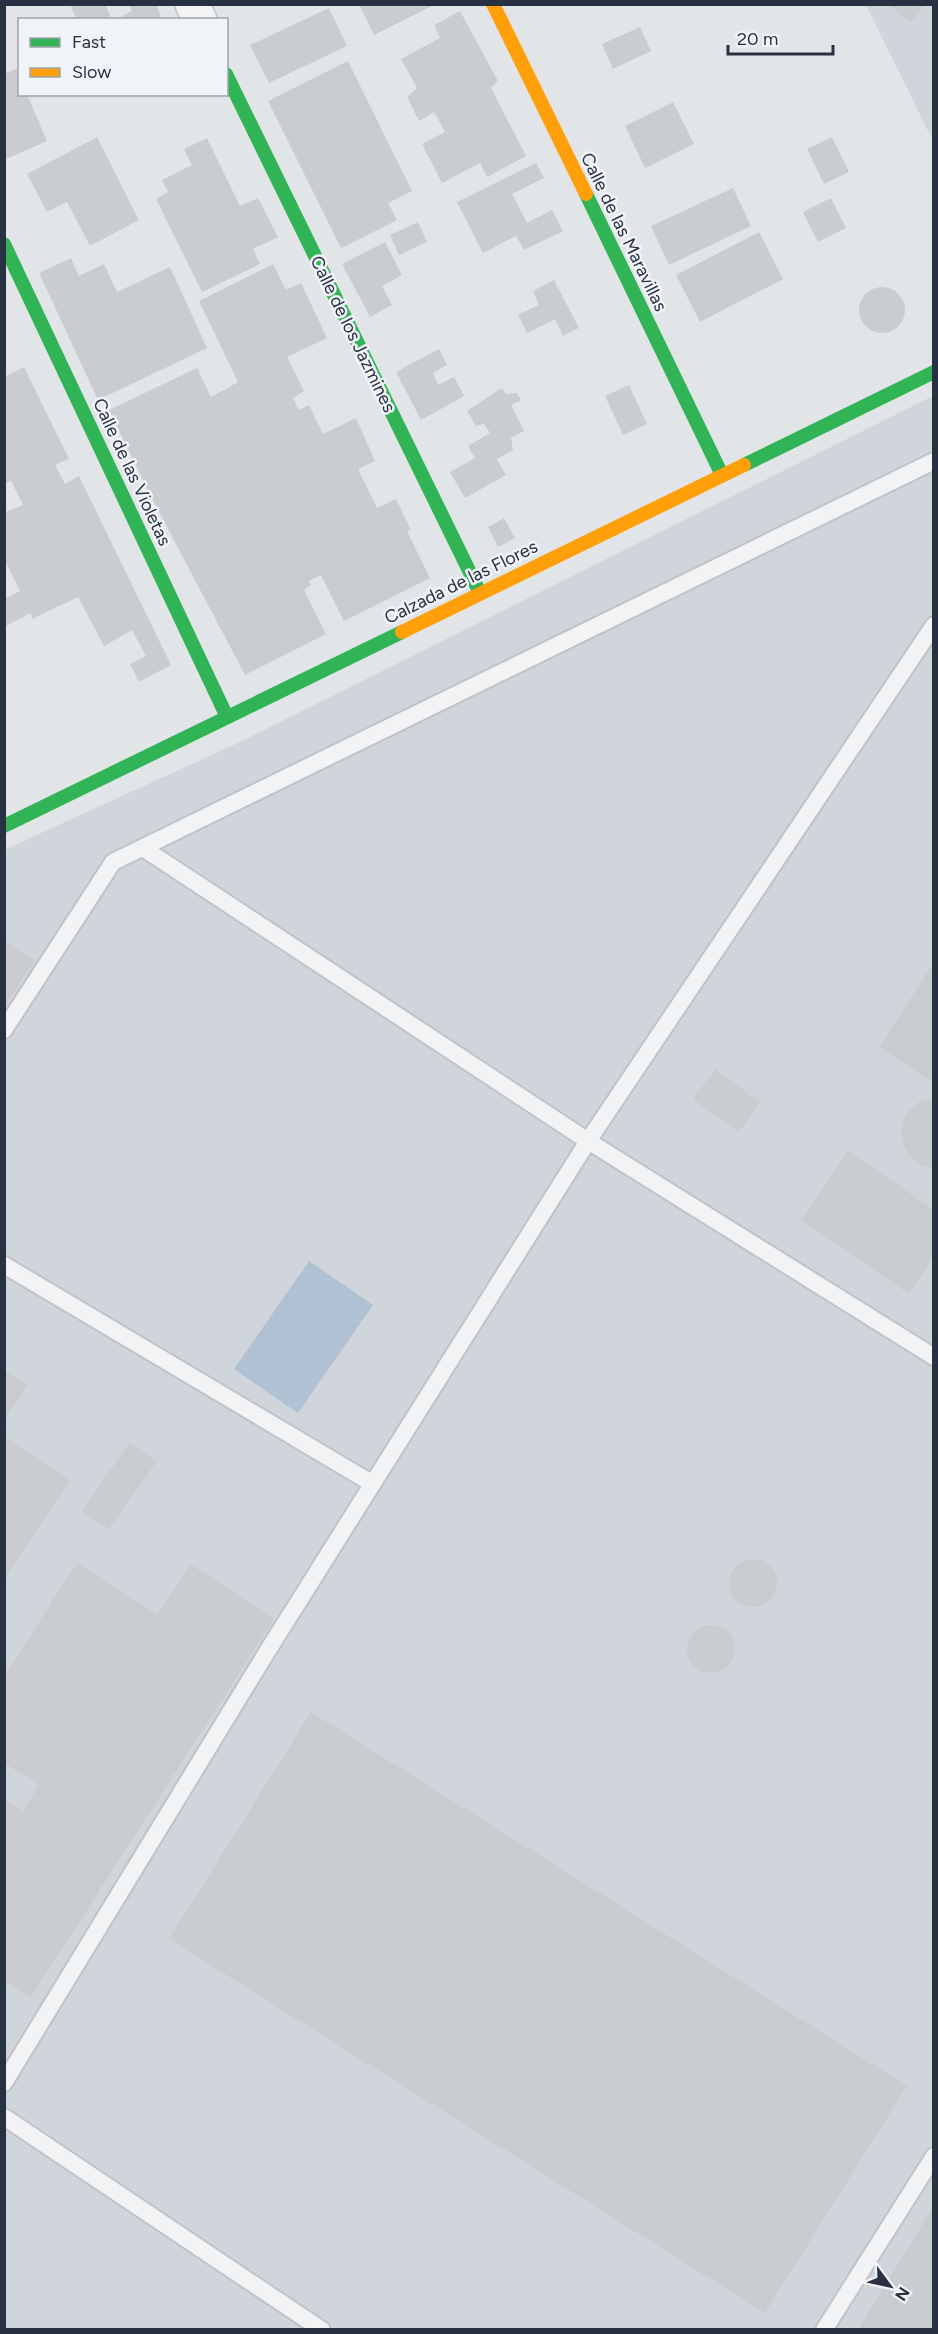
<svg xmlns="http://www.w3.org/2000/svg" width="938" height="2334" font-family="Figtree,sans-serif">
<rect width="100%" height="100%" fill="#e2e5e8"/>
<path fill="#d0d4db" d="M866 5H933V141Z
M933 396V2329H5L4 850 242 741Z"/>
<path fill="#b0c1d4" d="M309 1261 373 1305 298 1413 234 1369Z"/>
<path fill="#cacdd0" d="M70 4H105L112 20H77Z
M129 4H156L161 16 154 20H115L132 11Z
M359 4H436L374 35Z
M888 4H925L911 22Z
M329 8 347 46 269 83 250 45Z
M460 11 498 81 491 88 526 156 487 177 480 163 442 183 422 144 445 132 434 112 419 121 407 97 417 88 401 59 440 38 434 25Z
M640 27 651 51 613 69 602 44Z
M348 61 412 191 388 203 397 220 341 248 268 101Z
M20 67V94H27L47 141 4 160V74Z
M673 102 694 144 645 168 625 126Z
M97 137 139 220 90 246 67 202 47 212 27 174Z
M832 137 849 172 824 184 807 149Z
M207 138 240 206 258 198 278 237 253 249 260 264 202 292 156 199 168 192 162 180 192 165 184 149Z
M536 163 544 178 512 194 527 223 552 210 563 231 524 250 516 236 483 253 457 202Z
M733 188 751 226 669 265 651 226Z
M831 198 846 228 818 242 803 212Z
M418 222 427 242 399 255 390 235Z
M759 232 783 279 700 322 676 275Z
M385 242 402 275 382 286 392 305 370 317 342 264Z
M71 258 79 276 104 264 117 292 170 267 207 348 98 400 39 273Z
M273 264 286 290 301 283 327 338 287 357 304 391 293 398 299 410 309 405 323 434 356 418 375 461 358 469 377 508 396 499 411 530 407 531 430 578 344 621 321 575 309 581 311 585 304 590 326 634 245 675 147 489 109 410 197 368 211 397 238 382 199 301Z
M554 280 579 328 563 336 555 319 527 333 518 315 539 305 533 291Z
M859 310a23 23 0 1 1 46 0a23 23 0 1 1-46 0Z
M439 349 447 365 433 373 438 385 454 377 464 396 421 420 396 372Z
M24 367 69 459 55 465 65 484 79 476 171 665 139 682 130 664 146 656 132 630 104 646 78 597 32 619 31 613 4 627V593L7 598 20 591 4 559V513L23 505 11 481 4 484V377Z
M629 385 647 424 623 435 605 396Z
M502 388 506 394 517 393 521 400 511 405 524 431 511 438 513 450 497 459 506 475 465 498 450 472 475 458 468 446 490 433 484 424 476 426 467 411Z
M504 518 515 538 498 547 488 527Z
M6 943 35 960 4 1007V946Z
M931 967 933 969 932 1082 879 1047Z
M715 1069 760 1102 739 1132 693 1099Z
M933 1098V1168L920 1165 910 1157 904 1147 901 1135 903 1123 908 1112 917 1103Z
M848 1151 933 1209V1257L909 1294 801 1220Z
M4 1370 28 1385 4 1421Z
M4 1437 70 1479 4 1581Z
M130 1442 157 1461 109 1529 82 1511Z
M729 1583a24 24 0 1 1 48 0a24 24 0 1 1-48 0Z
M77 1563 157 1614 190 1564 274 1619 31 1997 4 1980V1799L23 1811 39 1785 4 1763V1676Z
M687 1649a24 24 0 1 1 48 0a24 24 0 1 1-48 0Z
M311 1712 907 2086 765 2313 169 1939Z
M933 2207V2330H858Z"/>
<g fill="none" stroke-linecap="round" stroke-linejoin="round">
<defs>
<path id="lane" d="M143 848 588 1141 934 1357
M4 1030 113 862 934 461
M4 1265 373 1484
M4 2083 265 1655 588 1141 934 625
M4 2117 322 2330
M824 2330 934 2156"/>
<path id="street" d="M192 4 200 20"/>
</defs>
<use href="#lane" stroke="#c0c3c6" stroke-width="20"/>
<use href="#street" stroke="#c0c3c6" stroke-width="36"/>
<use href="#lane" stroke="#f2f3f4" stroke-width="16"/>
<use href="#street" stroke="#f2f3f4" stroke-width="33"/>
<path stroke="#30b455" stroke-width="14" d="M226 74 480 593
M586 194 722 475
M4 244 227 717
M744 465 934 372
M4 826 402 632"/>
<path stroke="#ff9f0a" stroke-width="14" d="M493 4 586 194
M402 632 744 465"/>
</g>
<g text-anchor="middle" stroke-width="5" stroke-linejoin="round" paint-order="stroke">
<g font-size="18" fill="#283142" stroke="#f0f3f7">
<text transform="translate(624 232) rotate(64)" y="6">Calle de las Maravillas</text>
<text transform="translate(353 334) rotate(64)" y="6">Calle de los Jazmines</text>
<text transform="translate(132 472) rotate(65)" y="6">Calle de las Violetas</text>
<text transform="translate(461 582) rotate(-26)" y="6">Calzada de las Flores</text>
</g>
</g>
<rect width="938" height="2334" fill="none" stroke="#283142" stroke-width="12"/>
<rect x="18" y="18" width="210" height="78" fill="#f0f3f7" stroke="#a0a5af" stroke-width="1.5"/>
<rect x="30" y="38" width="30" height="9" fill="#30b455" stroke="#a0a5af" stroke-width="1.5"/>
<text x="72" y="48" font-size="18" fill="#283142">Fast</text>
<rect x="30" y="68" width="30" height="9" fill="#ff9f0a" stroke="#a0a5af" stroke-width="1.5"/>
<text x="72" y="78" font-size="18" fill="#283142">Slow</text>
<g transform="translate(890 2286) rotate(123)" stroke="#f0f3f7" stroke-width="4.5" paint-order="stroke">
<path d="M0-4.5L10 22L0 15L-10 22Z" fill="#283142"/>
<text y="-9" font-size="16" font-weight="bold" text-anchor="middle" fill="#283142">N</text>
</g>
<path d="M728 45v9h105v-9" fill="none" stroke="#283142" stroke-width="3"/>
<text x="737" y="45" font-size="18" fill="#283142" stroke="#f0f3f7" stroke-width="4.5" paint-order="stroke">20 m</text>
</svg>
